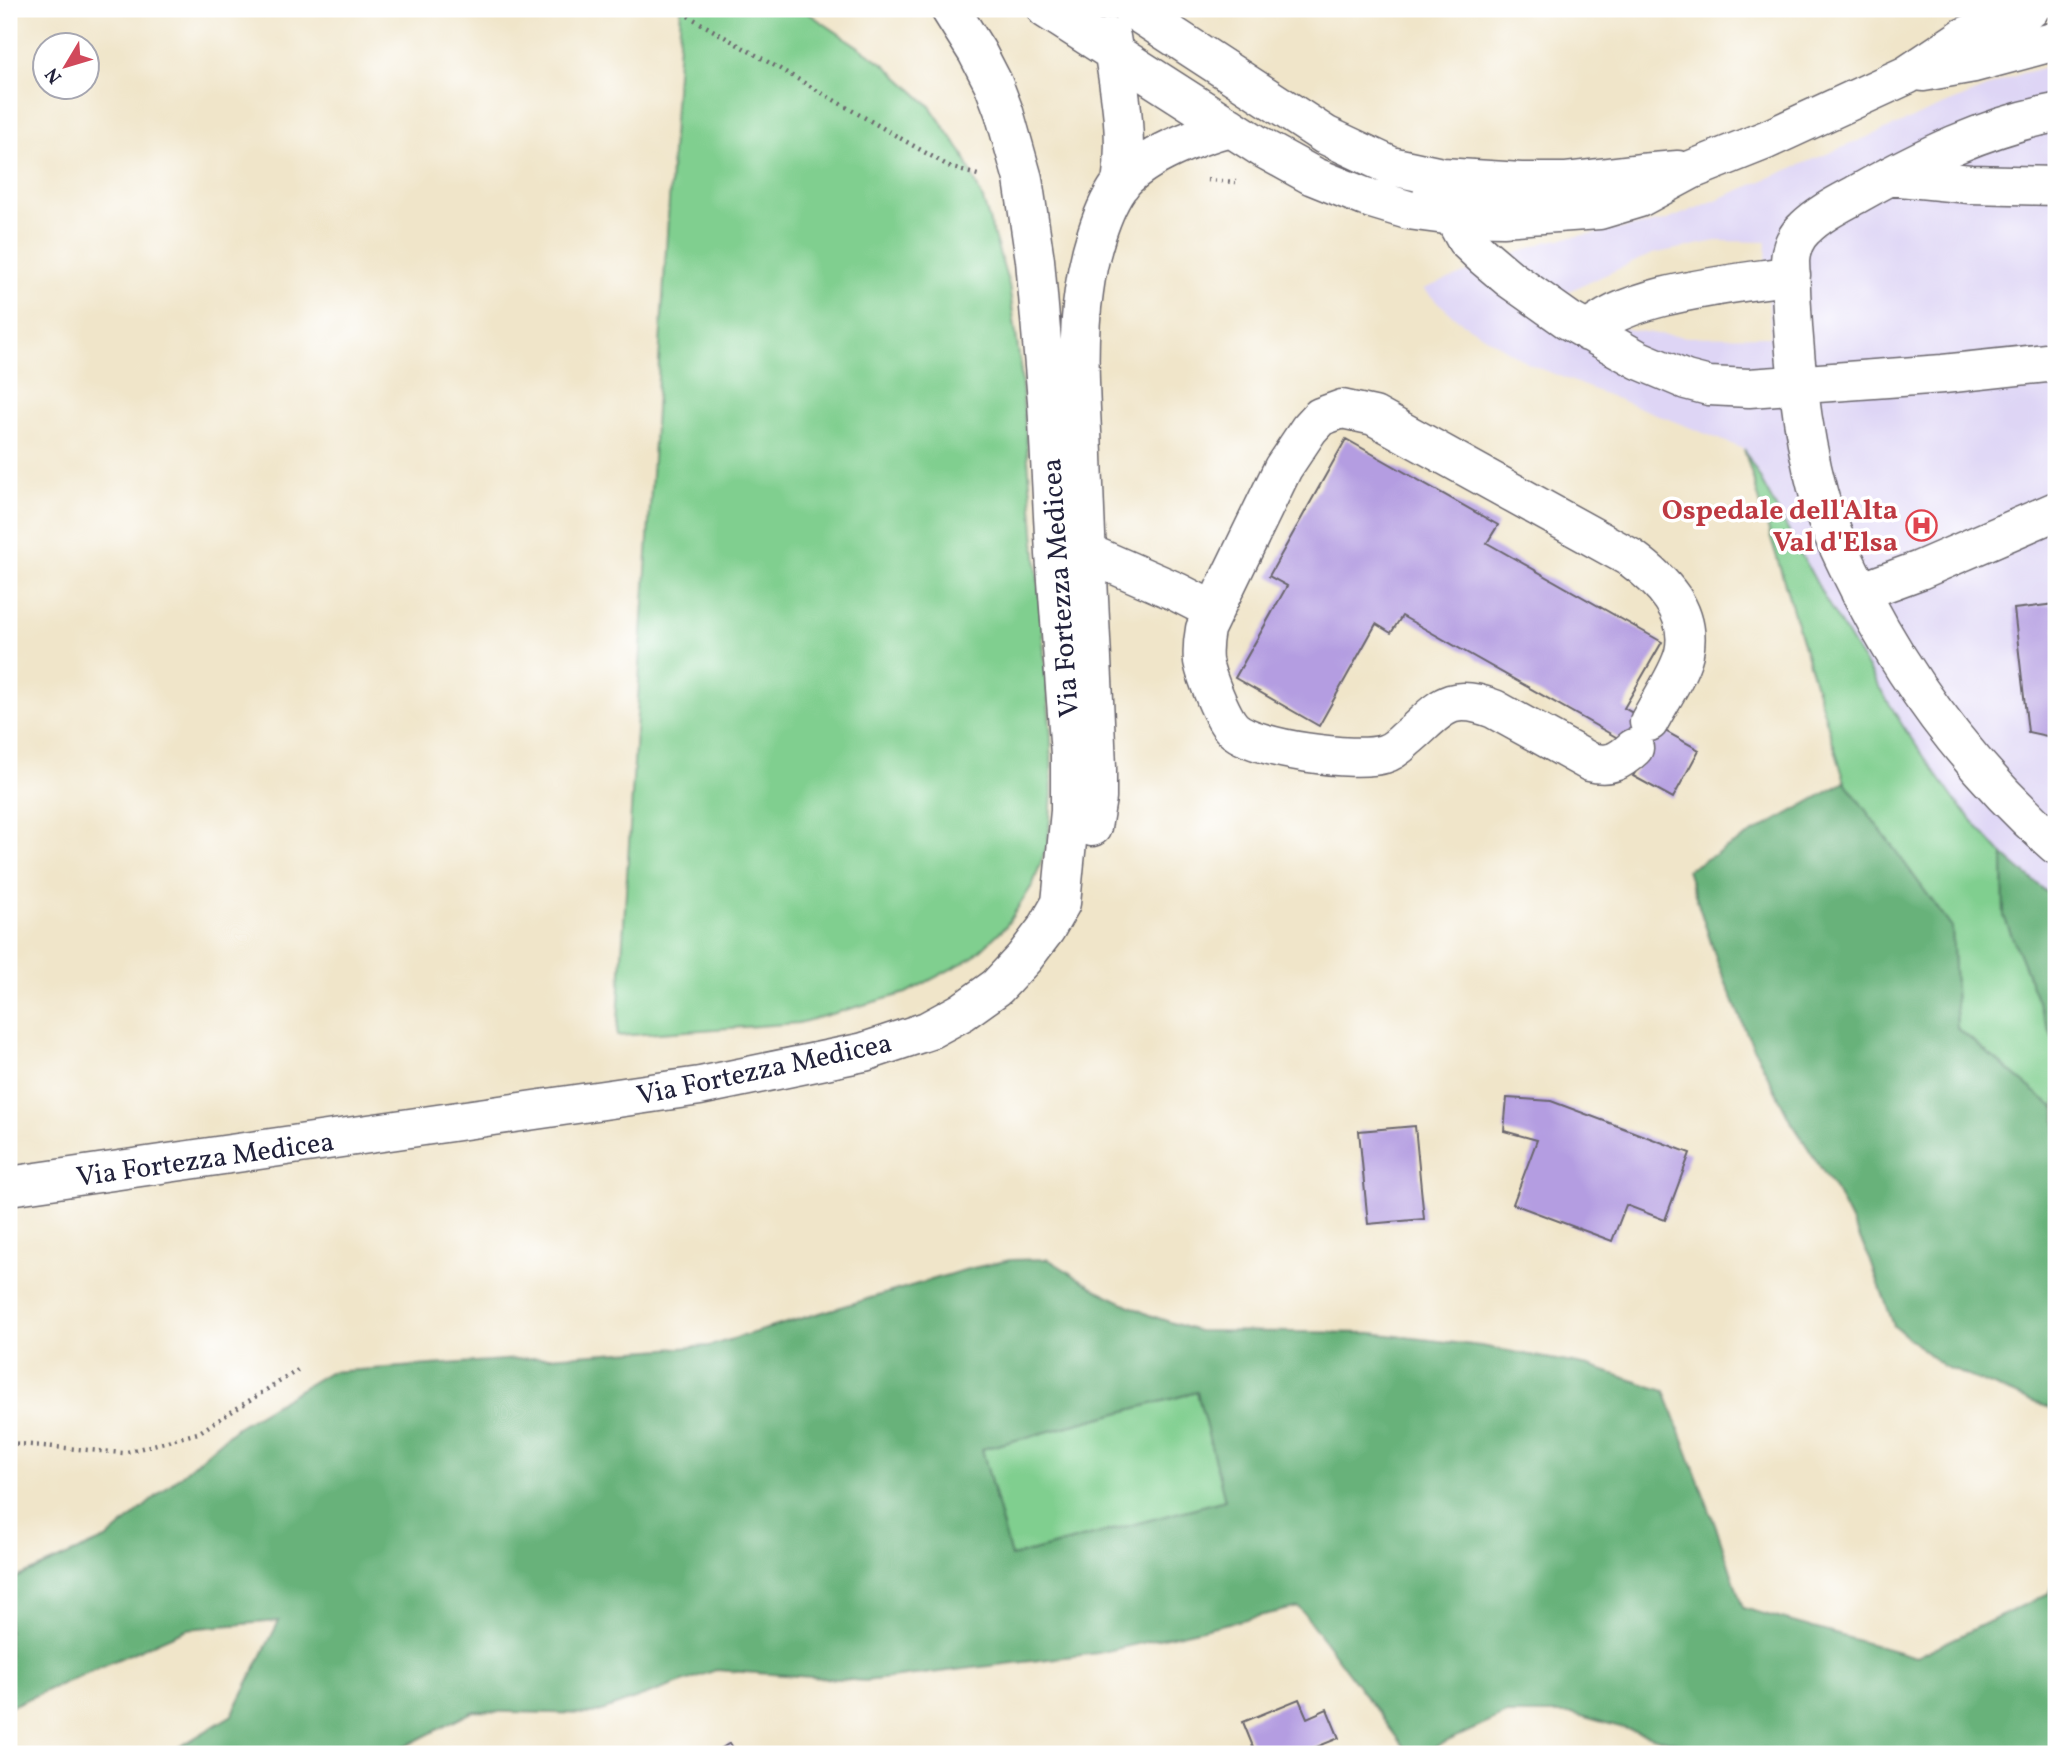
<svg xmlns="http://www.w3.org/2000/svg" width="2065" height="1763" font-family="Vollkorn,serif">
<rect width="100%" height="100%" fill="#fff"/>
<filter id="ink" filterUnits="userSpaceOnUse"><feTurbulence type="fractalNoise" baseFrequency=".0143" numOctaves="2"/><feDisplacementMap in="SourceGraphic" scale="14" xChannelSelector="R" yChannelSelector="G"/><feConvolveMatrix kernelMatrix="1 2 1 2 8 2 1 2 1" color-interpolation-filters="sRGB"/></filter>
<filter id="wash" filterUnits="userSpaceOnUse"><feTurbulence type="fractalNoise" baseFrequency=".00686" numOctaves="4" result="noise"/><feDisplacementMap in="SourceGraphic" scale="28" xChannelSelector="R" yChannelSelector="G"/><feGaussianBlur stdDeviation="1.57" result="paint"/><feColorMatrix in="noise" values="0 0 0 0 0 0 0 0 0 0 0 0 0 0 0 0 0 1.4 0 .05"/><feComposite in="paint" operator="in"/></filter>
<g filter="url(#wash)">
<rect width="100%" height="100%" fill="#f0e5c9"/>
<path fill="#ded5f5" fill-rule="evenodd" d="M2056 65V900L2003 855 1956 802 1906 731 1827 602 1744 449 1529 364 1458 320 1423 289 1548 241 1665 221 2022 73ZM1716 241 1767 242 1766 263 1771 336 1689 337 1657 334 1622 328 1549 300 1652 254Z"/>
<path fill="#80cf8f" stroke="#517865" stroke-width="2" d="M681 9H802L884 64 929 105 963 154 983 200 1009 285 1020 363 1051 736 1052 794 1048 843 1033 884 1006 926 972 958 906 993 799 1023 617 1036Z
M1744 449 1827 602 1906 731 1956 802 2003 855 2004 916 2056 1046V1109L1957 1028 1952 928 1845 782Z
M1197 1392 1226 1500 1011 1557 982 1449Z"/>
<path fill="#68b27a" stroke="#456a5a" stroke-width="2" fill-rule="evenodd" d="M1845 782 1952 928 1957 1028 2056 1109V1416L2051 1409 1943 1366 1894 1326 1870 1259 1838 1195 1789 1118 1747 1034 1718 964 1687 870Z
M2003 855 2056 900V1046L2004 916Z
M1048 1259 1099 1291 1149 1315 1197 1331 1372 1333 1481 1346 1589 1366 1665 1391 1720 1538 1743 1608 1916 1657 2049 1593 2056 1575V1754H1716L1574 1714H1507L1419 1754H1409L1299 1607 1098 1653 865 1681 716 1670 593 1714 474 1711 390 1754H168L232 1715 279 1621 187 1629 9 1707V1581L108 1538 237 1427 329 1372 709 1346 968 1269 1010 1260ZM1197 1392 1225 1500 1011 1557 982 1449Z"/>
<g id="blocks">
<path fill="#b49de1" d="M1346 439 1498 525 1487 543 1662 642 1624 708 1699 750 1673 798 1633 776 1646 754 1402 616 1391 633 1376 624 1319 726 1235 678 1287 586 1269 576Z
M2056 604V738L2028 732 2014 609Z
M1507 1098 1551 1101 1690 1153 1665 1220 1626 1205 1612 1241 1513 1204 1537 1140 1504 1131Z
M1415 1126 1424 1219 1368 1224 1359 1131Z
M1299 1699 1307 1718 1327 1709 1339 1738 1299 1754H1256L1243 1722Z
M730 1743 737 1754H712Z"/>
</g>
</g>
<g filter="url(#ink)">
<use href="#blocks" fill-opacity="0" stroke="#6a666d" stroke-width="2"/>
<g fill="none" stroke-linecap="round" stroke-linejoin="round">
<defs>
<path id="minor" d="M2056 113C1986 126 1921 158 1859 193 1841 203 1820 213 1805 228 1795 237 1791 248 1790 261 1792 337 1798 418 1818 492 1825 519 1838 546 1850 571 1900 675 1970 769 2056 845
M1890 176 1970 184 2056 186
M1432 196 1453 216 1466 240 1484 257 1510 279 1568 320 1639 360 1686 380 1709 386 1749 388 1943 374 2056 362
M1588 332C1625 293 1737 284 1791 275
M1057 554 1086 555 1099 558 1177 592 1212 610
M1860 592 1920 570 2056 511
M1634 748C1620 761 1610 767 1590 762L1494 709C1446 690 1439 712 1406 739 1400 745 1392 752 1384 754 1356 763 1254 749 1233 729 1222 718 1206 677 1203 661 1202 650 1203 640 1205 629L1283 468 1309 429 1320 417 1342 409 1374 416 1631 558C1661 580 1693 611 1684 653 1679 674 1659 702 1649 722"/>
<path id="major" d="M1046 9 1264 149 1313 176 1365 197 1408 210 1453 216 1503 217 1599 210 1639 198 1691 170 1766 140 1907 75 1964 37 2030 9
M1132 9 1325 135 1391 166 1442 177 1521 182H1565L1640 173 1678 170
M1111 37C1119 86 1129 133 1121 184
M1923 72 1974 63 2056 41
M1092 827 1097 798V768C1093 664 1086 560 1083 455 1081 401 1076 345 1084 291 1088 259 1101 208 1122 182 1145 156 1197 136 1230 127
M9 1186 700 1086 864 1052 927 1031 962 1012 997 987 1024 958 1046 929 1061 903 1070 811V754L1055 554 1047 401 1035 260 1023 179 1004 112 993 83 977 52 950 9"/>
</defs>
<use href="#minor" stroke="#6a666d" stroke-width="41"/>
<use href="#major" stroke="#6a666d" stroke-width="41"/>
<path stroke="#6a666d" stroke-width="4.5" stroke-dasharray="2 5" stroke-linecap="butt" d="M676 9 952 168 978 175
M1207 180 1236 182
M9 1443 123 1453 198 1433 301 1368"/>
<use href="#minor" stroke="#fff" stroke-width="38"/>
<use href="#major" stroke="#fff" stroke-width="38"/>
</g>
</g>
<defs>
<symbol id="hospital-ring" viewBox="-11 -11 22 22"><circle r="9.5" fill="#fff" stroke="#e0444e" stroke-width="1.5"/><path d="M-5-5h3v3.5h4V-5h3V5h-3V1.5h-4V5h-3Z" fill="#e0444e"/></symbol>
</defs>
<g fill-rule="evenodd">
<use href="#hospital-ring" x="1904" y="508" width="35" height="35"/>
</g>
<g text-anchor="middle" stroke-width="7" stroke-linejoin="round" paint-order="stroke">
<g font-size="28" font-weight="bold" fill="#be3a42" stroke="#fff" text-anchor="end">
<text x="1898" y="519">Ospedale dell'Alta<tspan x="1898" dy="32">Val d'Elsa</tspan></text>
</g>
<g font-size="28" fill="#22223b" stroke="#fff">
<text transform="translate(1059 588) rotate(-94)" y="10">Via Fortezza Medicea</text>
<text transform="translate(764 1068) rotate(-12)" y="10">Via Fortezza Medicea</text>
<text transform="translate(205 1158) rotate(-8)" y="10">Via Fortezza Medicea</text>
</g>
</g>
<rect width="2065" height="1763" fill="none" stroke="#fff" stroke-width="35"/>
<g transform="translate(66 66) rotate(232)"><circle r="33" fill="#ffffff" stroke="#a7a7b1" stroke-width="2"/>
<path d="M0-5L12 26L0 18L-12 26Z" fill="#d1495b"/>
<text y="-10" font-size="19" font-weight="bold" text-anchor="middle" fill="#22223b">N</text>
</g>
</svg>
